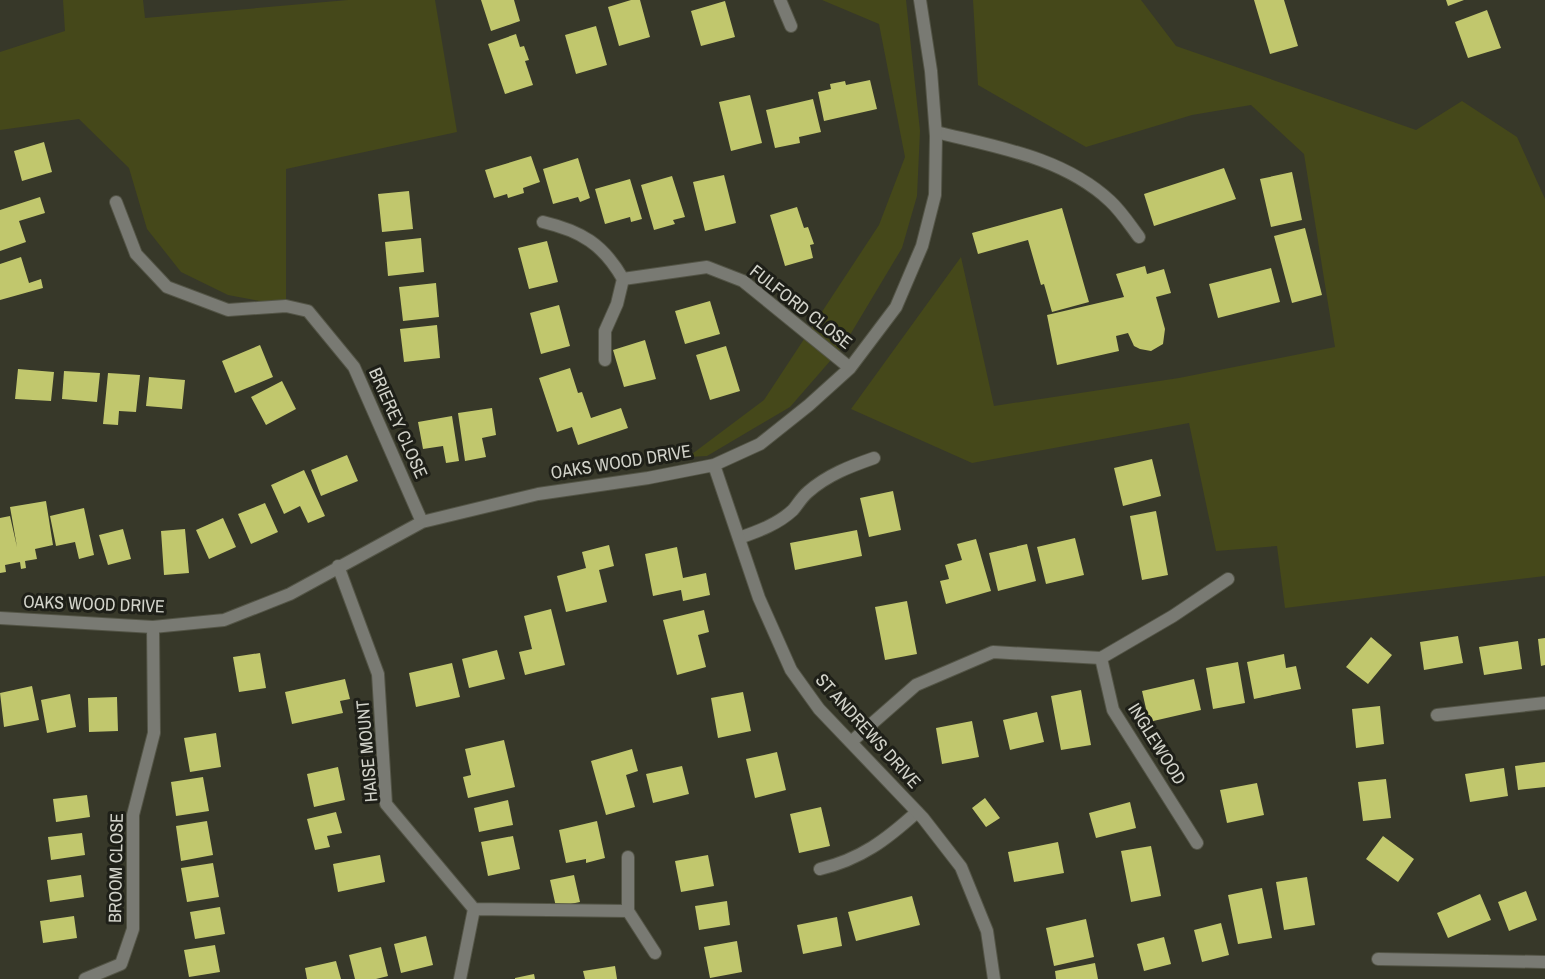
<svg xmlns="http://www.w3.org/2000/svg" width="1545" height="979" font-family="'Archivo Narrow',sans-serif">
<rect width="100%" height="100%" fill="#373829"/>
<path fill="#45481a" d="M63 0H143L145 18 348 0H435L457 132 286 169V306L228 295 181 272 147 229 129 168 79 119 0 130V52L65 31Z
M822 0H906L920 131 917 196 902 248 844 345 790 407 707 456 688 457 764 400 879 225 905 157 879 24Z
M973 0H1141L1176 46 1416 130 1462 101 1517 137 1545 199V576L1285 608 1277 546 1216 551 1189 423 972 463 851 409 961 257 994 406 1179 378 1335 347 1304 154 1251 105 1192 115 1086 147 978 85Z"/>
<path fill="#c1c76d" d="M481 0H514L520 21 491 31Z
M631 0H640L650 37 619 46 608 7Z
M1254 0H1284L1298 46 1270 54Z
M1446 0H1464L1448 6Z
M725 1 735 37 701 46 691 11Z
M1487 10 1501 48 1468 58 1455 22Z
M596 26 607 65 576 74 565 35Z
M516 34 520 47 524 46 529 60 525 61 533 85 505 94 488 44Z
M870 80 877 109 824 121 818 92 831 89 830 84 845 81 846 85Z
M750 95 762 143 731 151 719 102Z
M813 99 821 132 799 137 800 143 775 148 766 110Z
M44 142 52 172 22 181 14 151Z
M531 156 540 182 523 188 524 193 508 198 507 194 494 198 485 170Z
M578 158 590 198 580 202 578 197 553 204 543 169Z
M1224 168 1236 199 1154 226 1144 194Z
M1292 172 1302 220 1271 227 1260 179Z
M724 175 736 223 705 231 693 182Z
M672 176 685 217 673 220 675 224 654 230 641 185Z
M630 179 642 219 631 222 630 217 605 224 595 189Z
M409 191 413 229 382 232 378 194Z
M40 197 45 213 19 221 26 242 0 251V210Z
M797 207 804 228 808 227 814 244 810 245 813 258 785 266 770 215Z
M1062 208 1089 302 1052 312 1044 284 1041 285 1028 240 978 254 972 233Z
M1305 228 1322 295 1292 303 1274 236Z
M421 238 424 272 388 276 385 242Z
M547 241 558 282 529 289 518 248Z
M21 257 29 283 41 279 43 288 0 300V264Z
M1145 266 1147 274 1164 269 1171 293 1156 297 1165 329 1163 344 1151 351 1140 349 1134 346 1128 333 1116 336 1119 351 1057 365 1047 315 1124 297 1116 274Z
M1271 268 1280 302 1218 318 1209 284Z
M436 283 439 317 403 321 399 287Z
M710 301 720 334 685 344 675 311Z
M559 305 570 346 541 354 530 313Z
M437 325 440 358 404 362 400 329Z
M645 340 656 379 624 387 613 350Z
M260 345 273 377 235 393 222 361Z
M726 346 740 391 710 400 696 355Z
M570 368 578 393 582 392 591 418 621 408 628 428 578 445 572 427 557 432 539 378Z
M18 369 54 372 51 401 15 399Z
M64 371 100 373 97 402 62 399Z
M108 373 140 375 136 412 119 411 118 425 103 424Z
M149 377 185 380 182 409 146 406Z
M282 381 296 409 266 425 251 397Z
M492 408 496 435 482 438 486 457 465 461 458 413Z
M452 416 459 461 446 463 443 446 423 449 418 422Z
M347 455 358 481 321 496 311 470Z
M1152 459 1161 496 1123 506 1114 468Z
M304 470 325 516 308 523 300 506 284 514 271 485Z
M893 491 901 530 869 537 860 498Z
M46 501 53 545 35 549 37 559 25 561 26 568 21 569 20 562 5 565 6 572 0 573V518L10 516 17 547 10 507Z
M265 503 278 532 251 544 238 514Z
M84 508 94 555 79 559 75 542 56 546 50 516Z
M1156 511 1168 575 1142 580 1130 516Z
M223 518 236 547 209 559 196 530Z
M123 529 131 559 108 565 99 535Z
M185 529 189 573 164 575 161 531Z
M857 530 862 556 795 570 790 543Z
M1075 538 1084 575 1046 584 1037 547Z
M976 539 991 591 946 604 940 581 949 579 945 565 962 560 957 544Z
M1027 544 1036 581 998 591 989 553Z
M609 545 614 566 599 570 607 602 566 612 557 576 586 568 582 552Z
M677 547 683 578 706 573 710 595 683 601 681 590 653 596 645 554Z
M907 601 917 654 885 660 875 607Z
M551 609 565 665 525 675 519 652 532 649 524 616Z
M704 610 709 632 698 635 706 667 677 675 663 620Z
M1458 636 1463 663 1424 670 1420 642Z
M1371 637 1392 655 1368 684 1346 667Z
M1545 638V665L1541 666 1538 639Z
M1518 641 1522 669 1484 675 1479 647Z
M497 650 505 679 469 688 462 659Z
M260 653 266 688 239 692 233 657Z
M1284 654 1286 668 1296 666 1301 689 1254 699 1247 662Z
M1238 662 1245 703 1213 709 1206 668Z
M452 663 460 697 416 707 409 673Z
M345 679 350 699 340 701 343 713 292 724 285 692Z
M1194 679 1201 710 1149 722 1142 691Z
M32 686 39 720 4 727 0 693Z
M1081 690 1091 745 1061 750 1051 696Z
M743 692 751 731 718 738 711 698Z
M70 694 76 727 47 733 41 700Z
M117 697 118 731 89 732 88 698Z
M1380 706 1384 744 1356 748 1352 709Z
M1037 712 1044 742 1010 750 1003 720Z
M972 721 979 757 942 764 936 728Z
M216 733 221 767 190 772 184 738Z
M504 740 515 787 468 798 463 777 471 775 465 749Z
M632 749 638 771 626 775 635 807 606 815 591 761Z
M777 752 786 790 755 798 746 759Z
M1545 762V787L1518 790 1515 766Z
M682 766 689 794 653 803 646 774Z
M338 767 345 800 314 807 307 774Z
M1504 768 1508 796 1470 802 1465 774Z
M203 777 209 811 176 816 171 782Z
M1386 779 1391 818 1363 821 1358 782Z
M1257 783 1264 815 1227 823 1220 790Z
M87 795 90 817 56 822 53 799Z
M985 798 1000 818 986 827 972 808Z
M508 800 513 825 479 832 474 808Z
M1130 802 1136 828 1096 838 1089 813Z
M821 807 830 846 799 853 790 814Z
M336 812 342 833 327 836 330 847 315 850 307 819Z
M207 821 213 855 181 861 176 826Z
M597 821 605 858 586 863V859L566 863 559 830Z
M82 833 85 855 51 860 48 837Z
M513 836 520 869 488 876 481 842Z
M1383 836 1414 859 1398 882 1366 859Z
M1058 842 1064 873 1014 882 1008 852Z
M1151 846 1161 896 1131 902 1121 851Z
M380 855 385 882 338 892 333 864Z
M708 855 714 886 681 892 675 861Z
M213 863 219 897 187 902 181 868Z
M81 875 84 897 50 902 47 880Z
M574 875 580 902 556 907 550 880Z
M1307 877 1315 925 1284 930 1276 882Z
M1262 888 1272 938 1238 944 1228 895Z
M1526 891 1537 920 1509 931 1498 902Z
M1480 894 1491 920 1448 938 1437 913Z
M912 896 920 925 856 941 848 912Z
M727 901 730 925 699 930 695 906Z
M220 907 225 934 195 939 190 912Z
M74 916 77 938 43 943 40 921Z
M837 917 842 946 803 954 797 925Z
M1086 919 1094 957 1054 966 1046 928Z
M1221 923 1229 955 1202 962 1194 930Z
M426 936 433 965 401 973 394 944Z
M1164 937 1171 964 1144 971 1137 944Z
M737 941 742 972 710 978 704 947Z
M215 945 220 972 189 977 184 950Z
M381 947 388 976 376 979H355L349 955Z
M336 961 341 979H307L305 968Z
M1095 963 1098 979H1056L1055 971Z
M615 966 617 979H585L583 971Z
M534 974 535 979H515V978Z"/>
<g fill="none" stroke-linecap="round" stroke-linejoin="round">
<defs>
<path id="lane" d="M936 132C996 147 1063 157 1110 201 1121 211 1130 225 1139 237
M739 538C759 531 778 524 793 510 798 504 802 497 808 492 827 475 851 466 874 458
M820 869C861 859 886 840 917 812"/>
<path id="street" d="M780 0 791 26
M116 202 136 254 167 287 228 310 286 306 308 311 354 367 422 522
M543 222C581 231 603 244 623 279L617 304 605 331V360
M623 279 707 267 743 281 850 368
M714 465 759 598 791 670 819 709 923 818 961 867 987 931 994 979
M338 566 378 674 386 804 474 909 460 979
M0 618 153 627 224 620 290 594 422 522 538 494 648 478 714 465 760 444 809 405 850 368 896 307 922 246 935 195 936 136 931 71 920 0
M1101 658 1113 710 1197 843
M1437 715 1545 703
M851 742 916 685 993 652 1101 658 1173 616 1228 579
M628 857V911L655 953
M474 909 628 911
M1378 959 1545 962
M85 979 121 964 133 929V815L154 733 153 627"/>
</defs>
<use href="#lane" stroke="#535446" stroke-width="14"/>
<use href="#street" stroke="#535446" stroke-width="14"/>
<use href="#lane" stroke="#797a73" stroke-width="12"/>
<use href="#street" stroke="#797a73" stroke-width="12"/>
</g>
<g text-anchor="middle" stroke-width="6" stroke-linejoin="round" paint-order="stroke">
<g font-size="18" fill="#d2d3ca" stroke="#1e1f18">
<text transform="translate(801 307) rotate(38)" y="6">FULFORD CLOSE</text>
<text transform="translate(398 423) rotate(66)" y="6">BRIEREY CLOSE</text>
<text transform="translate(621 462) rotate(-9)" y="6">OAKS WOOD DRIVE</text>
<text transform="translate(94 604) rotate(2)" y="6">OAKS WOOD DRIVE</text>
<text transform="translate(868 731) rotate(48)" y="6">ST ANDREWS DRIVE</text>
<text transform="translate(1157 744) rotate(58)" y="6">INGLEWOOD</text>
<text transform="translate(367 751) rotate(-95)" y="6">HAISE MOUNT</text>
<text transform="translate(116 868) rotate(-89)" y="6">BROOM CLOSE</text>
</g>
</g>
</svg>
